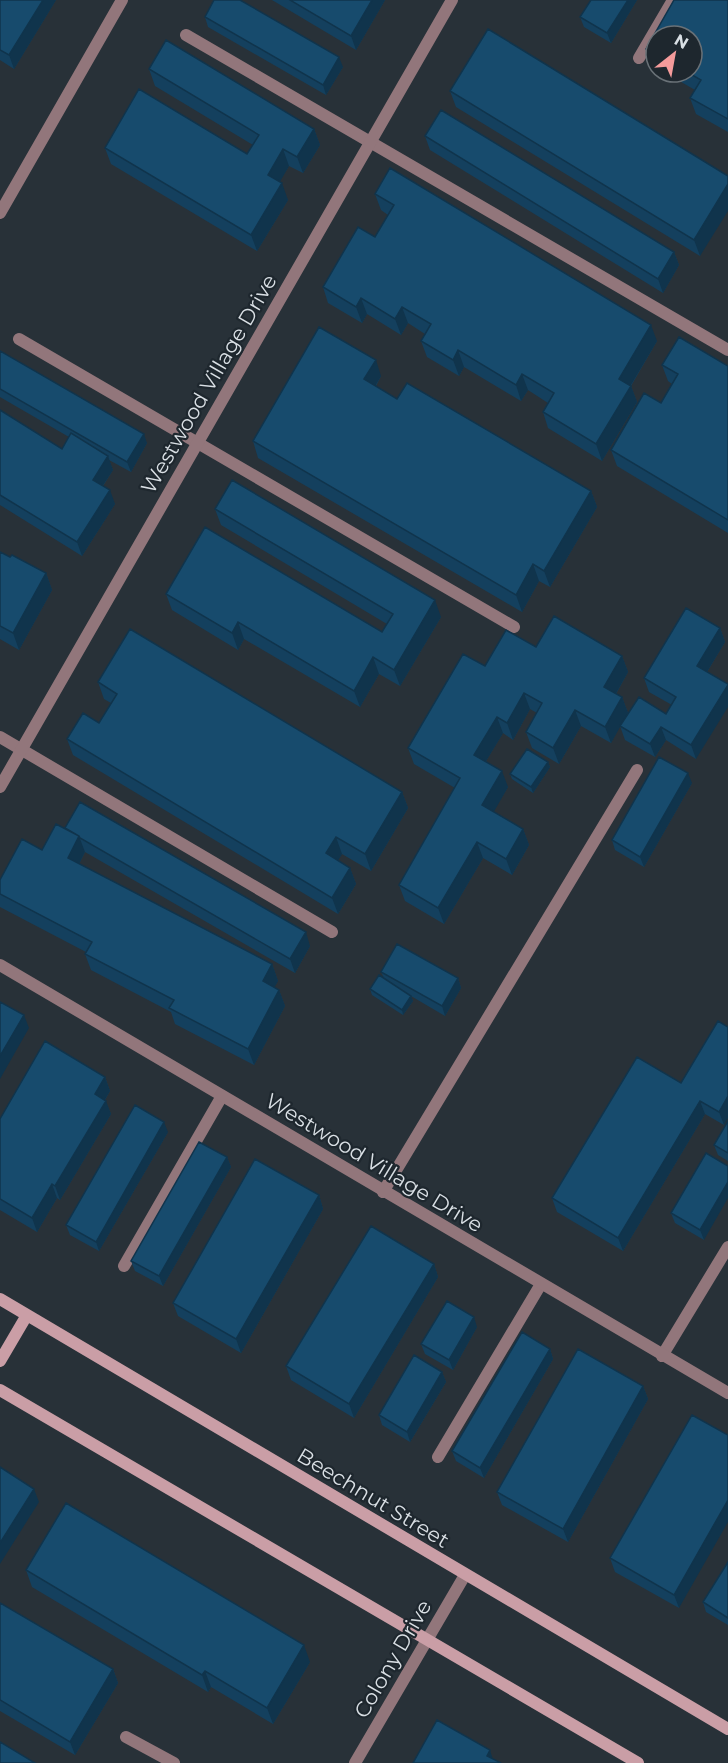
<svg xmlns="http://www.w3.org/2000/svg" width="728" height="1763" font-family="Montserrat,sans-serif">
<rect width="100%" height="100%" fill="#283138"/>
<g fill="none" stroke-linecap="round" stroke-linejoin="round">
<path stroke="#92767b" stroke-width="12" d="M186 35 728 350
M639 58 673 0
M19 339 514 627
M0 737 332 932
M383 1192 637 770
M124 1266 222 1096
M662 1356 728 1247
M438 1457 541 1284
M126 1737 174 1763"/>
<path stroke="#92767b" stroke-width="12" d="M0 213 122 0
M0 787 452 0
M0 965 728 1393
M355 1763 465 1575"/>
<path stroke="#ca9ea6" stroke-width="12" d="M0 1299 728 1729
M0 1361 27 1315
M0 1390 638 1763"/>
</g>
<path fill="#14405e" d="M0 0H56L14 69 0 60Z
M272 0H385L356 50Z
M591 0H637L611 43 584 27 580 17Z
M674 0H728V132L696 114 690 98 695 90 664 72H692V36H656V68L652 65 646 49Z
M205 17 343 67 326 95 208 27Z
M149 69 314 129 320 145 303 173 289 166 279 182 288 200 257 251 111 164 105 148 247 154 253 145 155 86Z
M450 91 728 176 700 256 456 107Z
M425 136 674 252 679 265 663 293 430 150Z
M375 194 657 341 631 386 637 402 602 461 548 428 543 412 548 403 528 390 521 401 464 367 459 376 427 357 421 341 425 334 408 323 401 335 367 314 362 323 328 303 323 287 375 237 388 215 381 210Z
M0 351 147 443 131 472 109 460 113 470 103 486 115 504 82 556 0 505V410L62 449 69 437 0 397Z
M662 365 728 366V533L617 466 611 450 661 403 672 384 668 381Z
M381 376 376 386 397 399 591 491 597 507 550 587 539 581 522 612 258 458 253 441Z
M215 509 441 617 400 686 379 674 360 707 244 639 238 650 172 610 166 594 382 632 387 624 221 525Z
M0 552 10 557 46 573 52 590 19 650 0 639Z
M720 628 725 642 707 672 696 759 666 740 655 757 625 740 620 726 611 743 581 726 559 764 532 748 526 732 537 713 530 709 513 740 503 733 486 761 508 787 493 812 523 829 529 845 512 875 483 858 444 924 405 901 399 885 455 788 414 764 408 748 485 666 536 647 622 656 628 672 616 694 622 697 628 713 666 714 672 705 649 692 644 678Z
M98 682 402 792 408 808 371 871 342 854 338 860 350 868 356 884 338 914 73 755 67 739 99 723 111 703 104 699Z
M548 762 550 767 533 793 512 779 510 774Z
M692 783 644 867 615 850 612 840Z
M56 824 310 946 295 973 85 852 79 864 272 964 278 981 274 987 279 990 285 1006 254 1065 175 1024 171 1012 91 970 85 954 86 952 0 907V880L42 850Z
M381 972 458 978 461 988 445 1016 411 996 413 1001 403 1015 372 995 370 989 384 978Z
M718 1021 724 1125 705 1114 623 1251 557 1212 552 1198 681 1083Z
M105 1077 110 1091 105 1100 111 1114 60 1200 57 1198 37 1232 0 1210V1119Z
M728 1121V1161L718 1155 714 1145Z
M168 1132 99 1251 70 1235 66 1225Z
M706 1153 704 1240 675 1223 671 1213Z
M227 1157 231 1167 163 1286 135 1271 131 1261Z
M319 1195 323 1209 241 1353 178 1316 173 1303Z
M434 1264 438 1277 354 1418 291 1380 286 1366Z
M477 1327 453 1370 425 1354 421 1344Z
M550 1349 553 1359 484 1478 456 1461 452 1451Z
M442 1372 446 1382 410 1442 382 1425 379 1415Z
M643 1386 648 1399 568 1542 502 1505 497 1492Z
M728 1435 679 1608 615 1572 610 1558Z
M728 1562V1625L706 1612 703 1602Z
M26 1570 310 1662 273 1724 211 1687 208 1692 32 1587Z
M0 1603 113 1669 118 1683 75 1755 0 1711Z"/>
<path fill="#10344c" d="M43 0H56L14 69 9 55Z
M372 0H385L356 50 351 36Z
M628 0H637L611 43 607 33Z
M339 57 343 67 326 95 323 85Z
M314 129 320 145 303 173 297 157Z
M283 149 289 166 274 192 268 175Z
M282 183 288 200 257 251 251 235Z
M728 184V211L700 256 694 240Z
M674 252 679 265 663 293 658 279Z
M361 298 367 314 362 323 356 307Z
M402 307 408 323 401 335 395 319Z
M651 325 657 341 625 395 619 379Z
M458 350 464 367 459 376 453 360Z
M376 360 381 376 370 395 364 379Z
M522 374 528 390 521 401 516 385Z
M631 386 637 402 602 461 596 444Z
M144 434 147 443 131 472 127 462Z
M108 456 113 470 98 493 93 480Z
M110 490 115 504 82 556 77 542Z
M591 491 597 507 550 587 544 571Z
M533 564 539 581 522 612 516 595Z
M46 573 52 590 19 650 13 633Z
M435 600 441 617 400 686 394 670Z
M238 622 244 639 238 650 232 633Z
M720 628 725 642 702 680 697 666Z
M622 656 628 672 610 704 604 687Z
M373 657 379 674 360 707 354 691Z
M728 685V707L696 759 691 745Z
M524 693 530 709 513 740 507 723Z
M622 697 628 713 611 743 605 727Z
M575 710 581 726 559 764 553 748Z
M497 717 503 733 480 771 474 755Z
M661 727 666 740 655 757 650 744Z
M548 762 550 767 533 793 531 787Z
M502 771 508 787 488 822 482 805Z
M688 773 692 783 644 867 640 857Z
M402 792 408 808 371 871 365 854Z
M523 829 529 845 512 875 506 859Z
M79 836 85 852 74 874 68 858Z
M336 837 342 854 332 870 326 853Z
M477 842 483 858 444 924 438 908Z
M350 868 356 884 338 914 332 898Z
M306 932 310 946 295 973 290 959Z
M272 964 278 981 269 997 263 981Z
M458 978 461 988 445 1016 442 1006Z
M279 990 285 1006 254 1065 248 1049Z
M411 996 413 1001 403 1015 402 1010Z
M24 1015 29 1028 0 1079V1056Z
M105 1077 110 1091 100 1108 95 1094Z
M728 1096V1118L724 1125 719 1112Z
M106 1101 111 1114 60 1200 55 1186Z
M700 1101 705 1114 623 1251 618 1238Z
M164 1122 168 1132 99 1251 96 1242Z
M227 1157 231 1167 163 1286 159 1276Z
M728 1182V1198L704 1240 700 1230Z
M52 1184 57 1198 37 1232 32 1218Z
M319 1195 323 1209 241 1353 236 1339Z
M434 1264 438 1277 354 1418 349 1404Z
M474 1317 477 1327 453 1370 449 1360Z
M550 1349 553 1359 484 1478 480 1468Z
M442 1372 446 1382 410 1442 407 1432Z
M643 1386 648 1399 568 1542 563 1529Z
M34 1489 39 1502 0 1564V1543Z
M728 1500V1522L679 1608 674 1595Z
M304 1645 310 1662 273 1724 267 1708Z
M113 1669 118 1683 75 1755 70 1742Z
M205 1671 211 1687 208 1692 202 1675Z
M490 1750 494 1763 487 1756Z"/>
<path fill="#174b6d" stroke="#10344c" stroke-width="1.5" d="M0 0H43L9 55 0 50Z
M214 0H240L339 57 323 85 205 17Z
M290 0H372L351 36Z
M591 0H628L607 33 580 17Z
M674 0H728V119L690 98 701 80 687 72H692V36H656V55L646 49Z
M488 29 728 176V184L694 240 450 91Z
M166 40 314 129 297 157 283 149 268 175 282 183 251 235 105 148 139 89 247 154 259 135 149 69Z
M441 110 674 252 658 279 425 136Z
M390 168 651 325 619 379 631 386 596 444 543 412 554 393 522 374 516 385 458 350 453 360 421 341 431 324 402 307 395 319 361 298 356 307 323 287 358 227 375 237 394 205 375 194Z
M319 327 376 360 364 379 397 399 407 383 591 491 544 571 533 564 516 595 253 441Z
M679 337 728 366V520L611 450 644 393 661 403 678 374 662 365Z
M0 351 144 434 127 462 0 389Z
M0 410 62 449 71 433 108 456 93 480 110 490 77 542 0 495Z
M232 480 435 600 394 670 373 657 354 691 238 622 232 633 166 594 205 527 382 632 393 614 215 509Z
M0 552 10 557 12 555 46 573 13 633 0 626Z
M686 608 720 628 697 666 728 684V685L691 745 661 727 650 744 620 726 639 697 666 714 676 697 644 678Z
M554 616 622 656 604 687 622 697 605 727 575 710 553 748 526 732 542 703 524 693 507 723 497 717 474 755 502 771 482 805 523 829 506 859 477 842 438 908 399 885 460 778 408 748 463 654 485 666 506 630 536 647Z
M130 629 402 792 365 854 336 837 326 853 350 868 332 898 67 739 83 713 99 723 117 694 98 682Z
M527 749 548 762 531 787 510 774Z
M659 757 688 773 640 857 612 840Z
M80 802 306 932 290 959 80 838 79 836 65 828Z
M56 824 79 836 68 858 272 964 263 981 279 990 248 1049 169 1008 174 1000 85 954 92 942 0 894V880L22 839 42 850Z
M397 944 458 978 442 1006 381 972Z
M379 975 411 996 402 1010 370 989Z
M0 1002 24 1015 0 1056Z
M718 1021 728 1027V1096L719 1112 700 1101 618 1238 552 1198 637 1057 681 1083Z
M45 1041 105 1077 95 1094 106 1101 55 1186 52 1184 32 1218 0 1199V1119Z
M135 1105 164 1122 96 1242 66 1225Z
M728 1121V1153L714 1145Z
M199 1142 227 1157 159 1276 131 1261Z
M706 1153 728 1166V1182L700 1230 671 1213Z
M255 1159 319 1195 236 1339 173 1303Z
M371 1226 434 1264 349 1404 286 1366Z
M447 1301 474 1317 449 1360 421 1344Z
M522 1332 550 1349 480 1468 452 1451Z
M578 1349 643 1386 563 1529 497 1492Z
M414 1355 442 1372 407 1432 379 1415Z
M692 1415 728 1435V1500L674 1595 610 1558Z
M0 1467 34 1489 0 1543Z
M66 1503 304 1645 267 1708 205 1671 202 1675 26 1570Z
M728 1562V1618L703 1602Z
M0 1603 113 1669 70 1742 0 1700Z
M437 1720 490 1750 487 1756 501 1763H413Z
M0 1742 35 1763H0Z"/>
<g text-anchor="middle" stroke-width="4.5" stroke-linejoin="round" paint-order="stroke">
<g font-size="21" fill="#d9dfe4" stroke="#1e272e">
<text transform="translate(209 384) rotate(-60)" y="7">Westwood Village Drive</text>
<text transform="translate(374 1163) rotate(31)" y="7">Westwood Village Drive</text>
<text transform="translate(373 1498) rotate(31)" y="7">Beechnut Street</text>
<text transform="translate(393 1659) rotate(-60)" y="7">Colony Drive</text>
</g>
</g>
<g transform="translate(674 54) rotate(31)"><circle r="28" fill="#1e272e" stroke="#697177" stroke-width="1.5"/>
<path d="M0-4.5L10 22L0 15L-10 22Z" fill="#f59b9b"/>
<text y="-9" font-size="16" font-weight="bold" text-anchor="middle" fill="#d9dfe4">N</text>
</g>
</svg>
